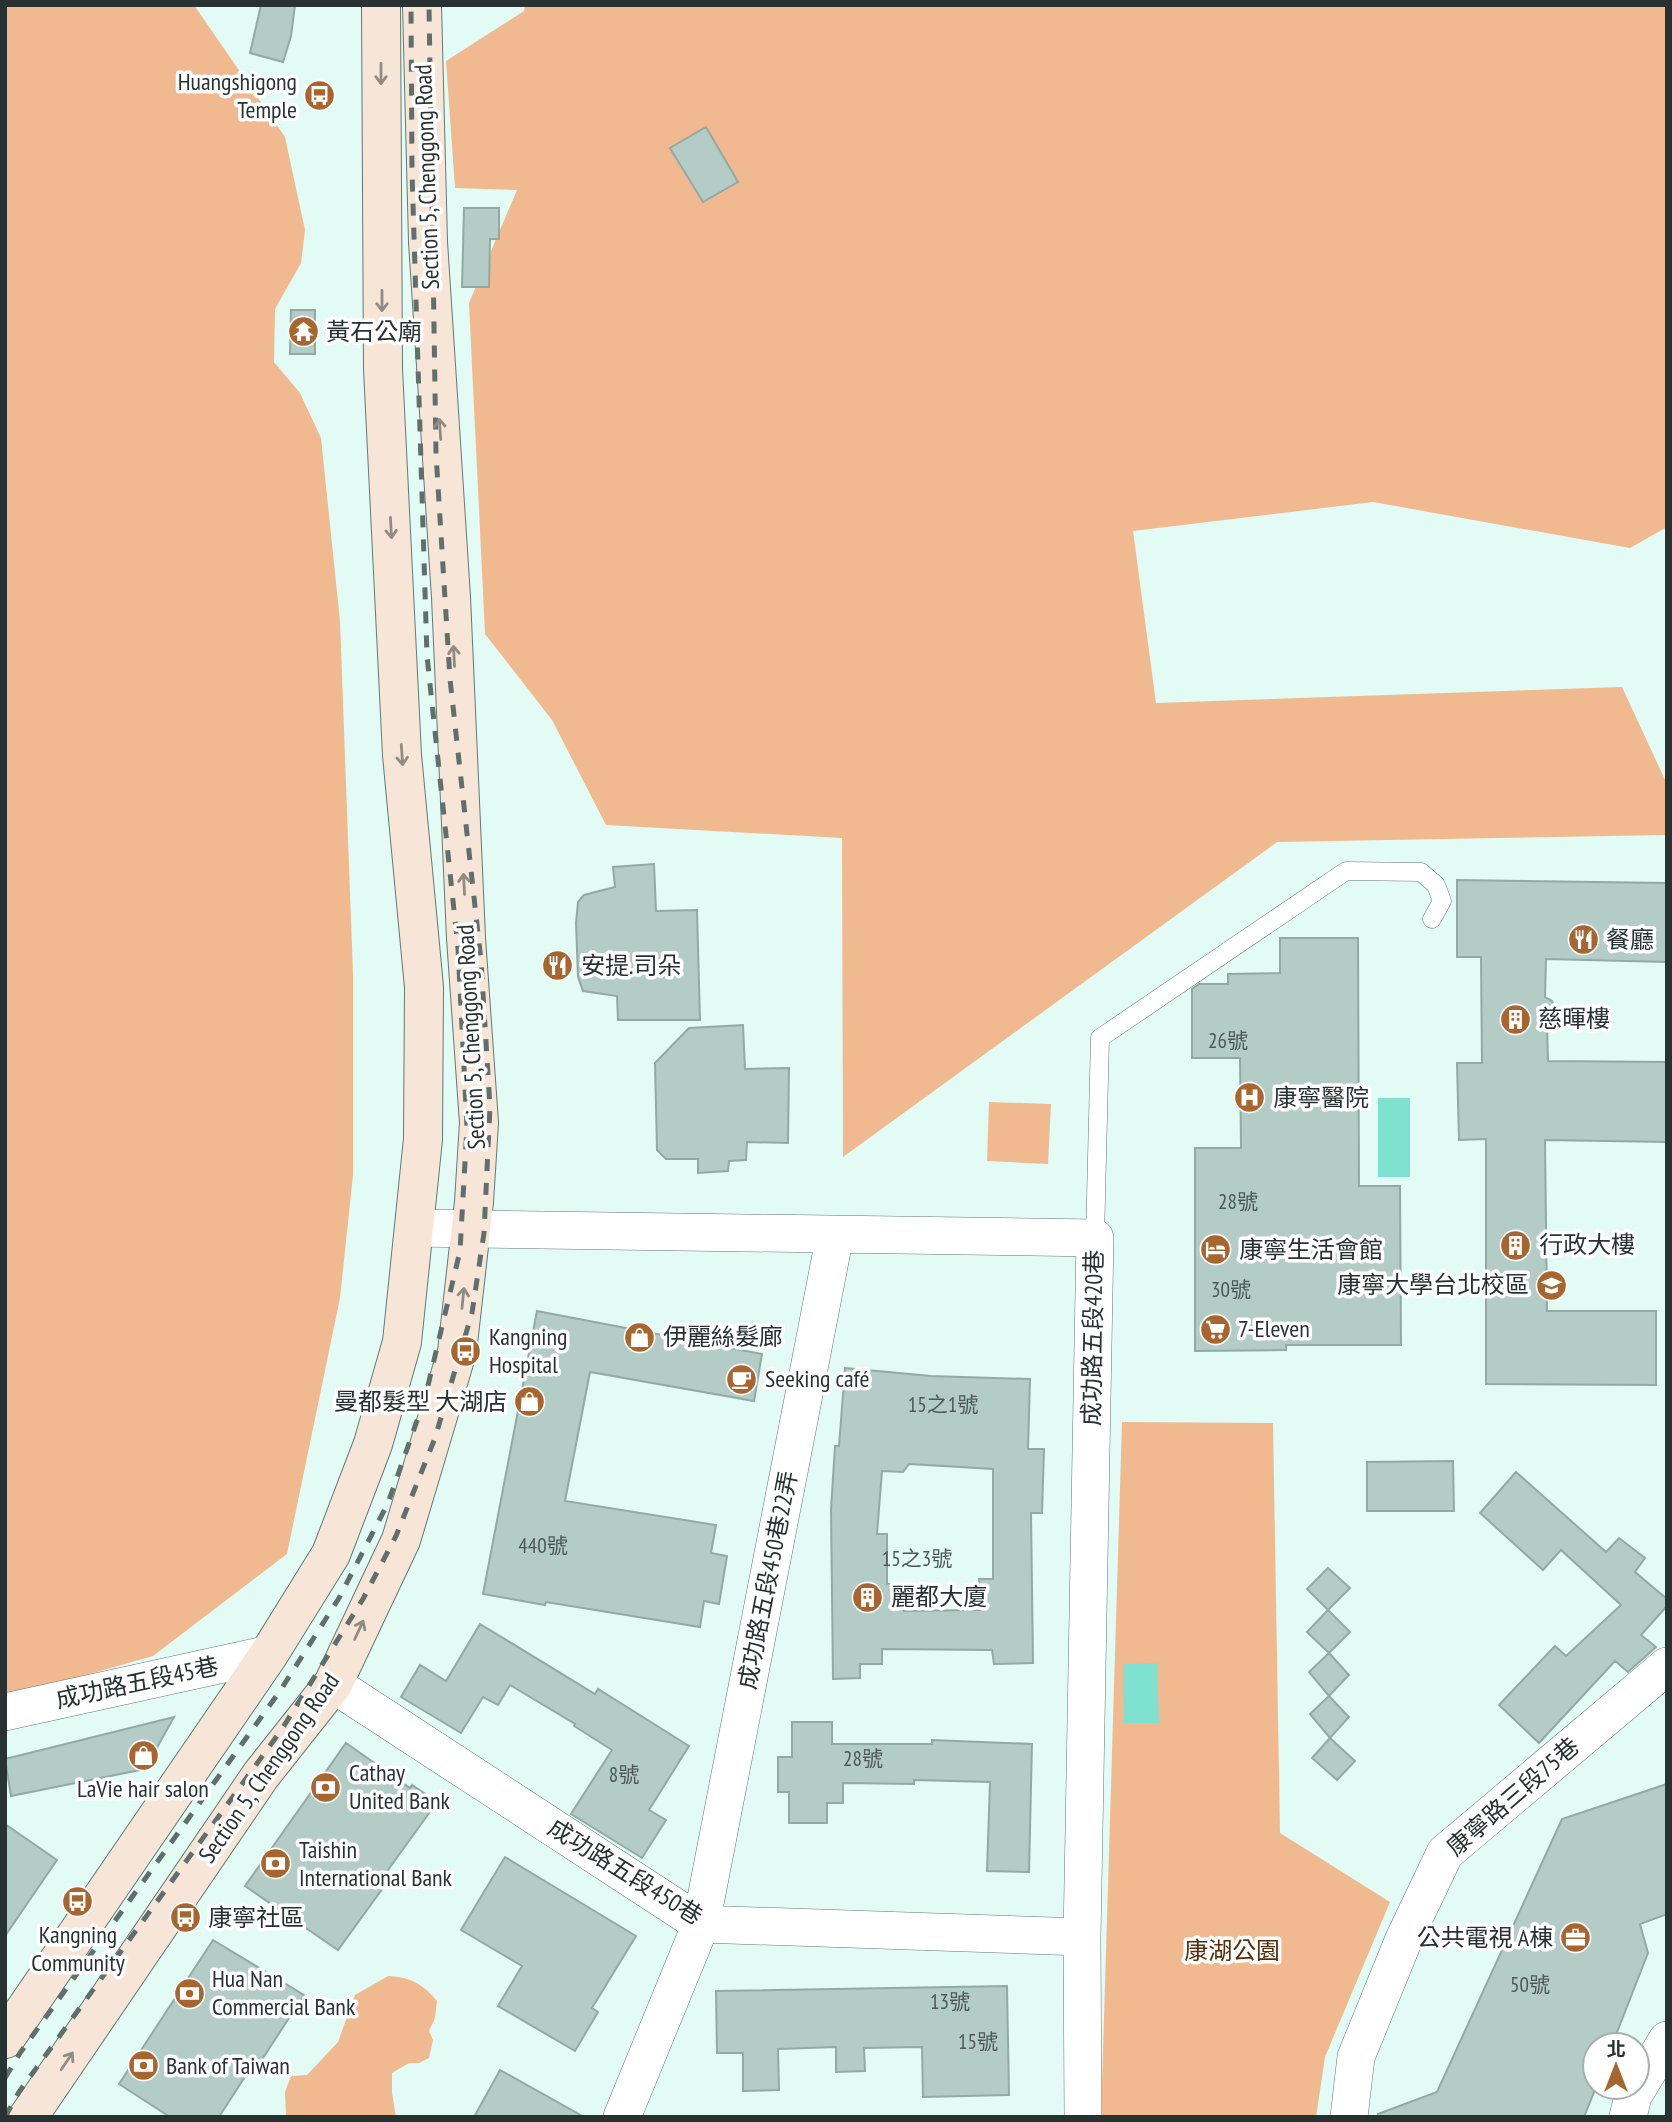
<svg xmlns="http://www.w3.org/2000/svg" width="1672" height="2122" font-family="'PT Sans Narrow','Noto Sans TC',sans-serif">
<rect width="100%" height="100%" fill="#e2fbf5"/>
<path fill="#f1b98f" d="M5 5H194L285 137 305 230 301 263 275 309 274 362 300 393 321 438 340 621 353 974V1175L340 1298 287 1554 153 1656 5 1698Z
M525 5H1667V527L1630 548 1373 502 1133 531 1156 703 1622 687 1667 784V835L1277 842 843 1157 842 838 606 825 552 720 485 634 469 303 517 190 455 188 446 61 524 11Z
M989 1102 1051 1104 1048 1164 987 1161Z
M1122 1422 1273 1423 1280 1833 1390 1902 1325 2057 1316 2117H1101Z
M388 1976C410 1977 423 1984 437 2001L435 2018 429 2031 433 2040 429 2058 419 2063H409L392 2073V2093L396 2117H286L285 2092 291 2076 307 2075 338 2042 355 1995Z"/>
<path fill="#7fe1cf" d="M1378 1098H1410V1177H1378Z
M1157 1663 1159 1723H1124L1123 1664Z"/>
<path fill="#b4ccc6" stroke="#92a9a4" stroke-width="2" fill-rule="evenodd" d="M261 5H295L291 36 283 62 250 53Z
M706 127 738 182 703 202 670 148Z
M464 208H499V239H490L489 287H462Z
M291 310H315V354H290Z
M654 864 656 911 697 910 700 1020H618L617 996 583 991 578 977 576 923 578 902 584 895 615 887 613 867Z
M1457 880 1667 883V962L1546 959 1545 997 1552 1001 1555 1009 1547 1022 1548 1061 1667 1062V1142L1545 1140 1547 1311H1656V1385L1486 1384V1139L1459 1140 1457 1063H1482L1481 957H1457Z
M1280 938H1358L1359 1186H1400L1401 1345H1286V1350L1195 1351V1148H1241L1240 1058H1192V989L1199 984H1228V974L1280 973Z
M743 1025 745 1069 789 1068 788 1143 747 1142 746 1160 729 1161 728 1171 698 1173V1159H666L657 1150 655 1063 689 1028Z
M537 1311 762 1354 754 1401 590 1372 565 1501 716 1525 711 1553 727 1556 719 1604 704 1601 700 1627 546 1602 545 1605 483 1594Z
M845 1368 931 1376 1030 1379 1028 1449H1044L1042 1513H1031L1033 1663 994 1664 992 1650 882 1649V1664H860V1678L833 1679 831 1509 835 1446H839ZM909 1464 993 1469V1579H979L980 1610 904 1611V1584H887V1534H877L882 1471 903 1472Z
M1453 1461 1454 1511H1367V1462Z
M1516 1472 1606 1552 1619 1538 1645 1558 1635 1572 1667 1599V1606L1641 1635 1656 1647 1628 1672 1615 1661 1539 1743 1499 1705 1555 1646 1566 1656 1621 1605 1561 1550 1543 1570 1480 1513Z
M1328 1568 1350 1588 1328 1610 1307 1589Z
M1328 1610 1350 1632 1329 1653 1307 1632Z
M480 1624 595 1694 598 1689 689 1746 649 1810 666 1820 642 1858 571 1814 612 1750 574 1726 575 1724 510 1685 498 1705 483 1697 461 1733 401 1697 420 1665 446 1681Z
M1329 1653 1349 1675 1329 1696 1309 1672Z
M1329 1696 1349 1717 1330 1738 1310 1714Z
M174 1717 145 1769 11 1796 5 1759Z
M792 1722H832V1744H932V1740L1032 1744 1029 1872 987 1871 990 1782 914 1780V1784L843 1783V1803H827V1823H789V1792H778V1757H792Z
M1330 1738 1355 1761 1337 1780 1312 1758Z
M346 1743 410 1788 412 1785 437 1802 383 1877 388 1881 338 1950 245 1886Z
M1667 1784V1914L1640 1924 1648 1953 1612 2045H1595L1596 2087 1584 2117H1378V2114L1437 2092 1562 1819Z
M5 1824 57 1860 5 1936Z
M505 1857 636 1936 592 2008 598 2012 575 2051 498 2006 522 1966 461 1930Z
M213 1940 304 1995 261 2061 257 2058 219 2117H170L119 2084Z
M1007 1986 1009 2095 923 2097 922 2047 864 2048 865 2071 836 2072V2047L778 2049 779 2090 743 2091V2053H717L716 1991Z
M500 2070 584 2117H474Z"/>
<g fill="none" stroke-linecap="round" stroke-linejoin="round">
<defs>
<path id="lane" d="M1095 1238 1100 1038 1346 871 1421 872 1436 885 1442 901 1432 919"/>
<path id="street" d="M414 1228 1095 1238 1082 1937 1083 2117
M333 1684 701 1924 1082 1937
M5 1712 269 1654
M622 2117 701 1924 835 1235
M1349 2117 1356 2057 1404 1939 1445 1853 1667 1666
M1628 2117 1633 2096 1667 2040"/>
<path id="secondary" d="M5 2039 269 1654 331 1554 373 1444 402 1342 423 1139 424 987 402 755 383 369 381 5
M28 2117 261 1775 333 1684 401 1540 457 1352 474 1202 479 1123 466 938 451 597 428 242 422 5"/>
</defs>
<use href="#lane" stroke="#637974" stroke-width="19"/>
<use href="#street" stroke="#637974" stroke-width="38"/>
<use href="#secondary" stroke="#637974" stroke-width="40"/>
<use href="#lane" stroke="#fff" stroke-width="18"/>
<use href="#street" stroke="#fff" stroke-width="37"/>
<use href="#secondary" stroke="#f7e6d8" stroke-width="38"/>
<path stroke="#606f6c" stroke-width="5" stroke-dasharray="12 12" stroke-linecap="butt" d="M5 2078 20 2053 280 1691 339 1598 388 1503 425 1398 460 1251 467 1127 458 948 427 656 412 172 411 5
M5 2117 19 2092 282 1729 363 1599 396 1536 435 1438 472 1313 484 1233 490 1107 481 961 450 679 436 454 429 5"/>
</g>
<defs><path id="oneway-shaft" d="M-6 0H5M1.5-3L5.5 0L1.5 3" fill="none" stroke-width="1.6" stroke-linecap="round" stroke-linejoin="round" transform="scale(1.75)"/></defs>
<g stroke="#908c84">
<use href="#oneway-shaft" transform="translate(381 74) rotate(90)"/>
<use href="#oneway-shaft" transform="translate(382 301) rotate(90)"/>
<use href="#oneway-shaft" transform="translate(440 429) rotate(-94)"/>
<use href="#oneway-shaft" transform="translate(391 528) rotate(87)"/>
<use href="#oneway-shaft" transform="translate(454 656) rotate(-93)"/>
<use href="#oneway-shaft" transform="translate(402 755) rotate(86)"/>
<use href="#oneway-shaft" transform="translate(464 884) rotate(-93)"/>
<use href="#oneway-shaft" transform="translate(463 1298) rotate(-84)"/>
<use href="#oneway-shaft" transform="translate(359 1630) rotate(-65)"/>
<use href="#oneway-shaft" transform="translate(67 2061) rotate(-56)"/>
</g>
<defs>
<symbol id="bus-disc" viewBox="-11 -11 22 22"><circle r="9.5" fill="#a76630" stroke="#fff"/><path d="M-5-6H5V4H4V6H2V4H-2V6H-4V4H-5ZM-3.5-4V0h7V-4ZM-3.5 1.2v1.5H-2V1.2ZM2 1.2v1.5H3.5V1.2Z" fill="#fff"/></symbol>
<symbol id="temple-disc" viewBox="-11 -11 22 22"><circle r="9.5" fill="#a76630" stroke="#fff"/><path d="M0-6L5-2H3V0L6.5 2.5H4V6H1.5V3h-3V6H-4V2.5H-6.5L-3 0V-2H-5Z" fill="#fff"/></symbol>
<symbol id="restaurant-disc" viewBox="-11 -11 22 22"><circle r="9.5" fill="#a76630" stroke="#fff"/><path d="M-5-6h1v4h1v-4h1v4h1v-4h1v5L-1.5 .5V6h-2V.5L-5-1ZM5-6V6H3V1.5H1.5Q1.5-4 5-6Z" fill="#fff"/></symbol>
<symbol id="building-disc" viewBox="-11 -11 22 22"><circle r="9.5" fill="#a76630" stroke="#fff"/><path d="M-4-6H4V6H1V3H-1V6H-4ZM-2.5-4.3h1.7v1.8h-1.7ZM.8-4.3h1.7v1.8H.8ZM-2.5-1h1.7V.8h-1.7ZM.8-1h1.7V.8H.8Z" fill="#fff"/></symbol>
<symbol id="hospital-disc" viewBox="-11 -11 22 22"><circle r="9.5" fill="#a76630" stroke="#fff"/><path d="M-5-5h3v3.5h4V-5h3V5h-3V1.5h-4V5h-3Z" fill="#fff"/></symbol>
<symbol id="hotel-disc" viewBox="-11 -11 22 22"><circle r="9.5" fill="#a76630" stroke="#fff"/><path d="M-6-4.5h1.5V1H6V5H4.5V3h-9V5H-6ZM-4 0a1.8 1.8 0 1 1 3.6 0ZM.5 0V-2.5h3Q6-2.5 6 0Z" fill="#fff"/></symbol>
<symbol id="university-disc" viewBox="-11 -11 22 22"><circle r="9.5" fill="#a76630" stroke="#fff"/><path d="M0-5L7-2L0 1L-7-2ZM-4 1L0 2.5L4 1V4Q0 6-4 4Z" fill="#fff"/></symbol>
<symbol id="supermarket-disc" viewBox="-11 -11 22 22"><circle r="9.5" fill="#a76630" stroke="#fff"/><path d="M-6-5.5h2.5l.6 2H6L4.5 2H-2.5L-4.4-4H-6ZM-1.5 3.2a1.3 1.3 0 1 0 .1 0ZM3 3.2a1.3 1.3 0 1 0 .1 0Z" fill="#fff"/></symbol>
<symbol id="shop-disc" viewBox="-11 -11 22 22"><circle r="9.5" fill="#a76630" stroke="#fff"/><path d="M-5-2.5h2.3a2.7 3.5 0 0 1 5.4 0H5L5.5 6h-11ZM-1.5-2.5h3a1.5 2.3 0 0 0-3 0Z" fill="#fff"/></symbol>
<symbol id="cafe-disc" viewBox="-11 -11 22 22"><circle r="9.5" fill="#a76630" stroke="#fff"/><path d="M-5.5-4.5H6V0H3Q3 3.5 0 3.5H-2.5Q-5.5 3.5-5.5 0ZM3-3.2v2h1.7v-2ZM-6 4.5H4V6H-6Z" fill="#fff"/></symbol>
<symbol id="bank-disc" viewBox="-11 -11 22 22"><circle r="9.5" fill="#a76630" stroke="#fff"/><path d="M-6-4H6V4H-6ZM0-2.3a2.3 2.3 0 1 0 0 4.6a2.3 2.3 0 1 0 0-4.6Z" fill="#fff"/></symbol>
<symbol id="office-disc" viewBox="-11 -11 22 22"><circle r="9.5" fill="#a76630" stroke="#fff"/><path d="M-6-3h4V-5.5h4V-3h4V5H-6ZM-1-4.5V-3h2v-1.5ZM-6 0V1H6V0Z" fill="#fff"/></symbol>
</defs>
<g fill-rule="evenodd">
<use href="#bus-disc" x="302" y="78" width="35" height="35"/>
<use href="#temple-disc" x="286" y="314" width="35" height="35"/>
<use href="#restaurant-disc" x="1566" y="922" width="35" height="35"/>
<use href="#restaurant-disc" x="540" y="948" width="35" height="35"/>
<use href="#building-disc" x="1498" y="1002" width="35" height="35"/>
<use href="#hospital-disc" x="1232" y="1080" width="35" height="35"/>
<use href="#building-disc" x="1498" y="1228" width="35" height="35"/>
<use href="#hotel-disc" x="1198" y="1232" width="35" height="35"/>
<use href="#university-disc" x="1534" y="1268" width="35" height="35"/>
<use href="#supermarket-disc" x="1198" y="1312" width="35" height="35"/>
<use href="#shop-disc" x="622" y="1320" width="35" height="35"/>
<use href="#bus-disc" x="448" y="1334" width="35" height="35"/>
<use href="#cafe-disc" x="724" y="1362" width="35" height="35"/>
<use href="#shop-disc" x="512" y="1384" width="35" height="35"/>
<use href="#building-disc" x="850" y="1580" width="35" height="35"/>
<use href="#shop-disc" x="126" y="1738" width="35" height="35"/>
<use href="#bank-disc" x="308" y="1770" width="35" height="35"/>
<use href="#bank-disc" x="258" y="1846" width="35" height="35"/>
<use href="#bus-disc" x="60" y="1884" width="35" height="35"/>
<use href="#bus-disc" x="168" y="1900" width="35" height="35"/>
<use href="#office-disc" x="1558" y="1920" width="35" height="35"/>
<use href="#bank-disc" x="172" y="1976" width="35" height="35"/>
<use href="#bank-disc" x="126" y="2048" width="35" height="35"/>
</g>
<g text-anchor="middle" stroke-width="7" stroke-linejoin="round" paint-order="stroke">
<g font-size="21" fill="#4b5856">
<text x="1228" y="1048">26號</text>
<text x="1238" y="1209">28號</text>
<text x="1231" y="1297">30號</text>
<text x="943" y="1412">15之1號</text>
<text x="543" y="1553">440號</text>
<text x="917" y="1566">15之3號</text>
<text x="863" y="1766">28號</text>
<text x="624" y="1782">8號</text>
<text x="1530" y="1992">50號</text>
<text x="950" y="2009">13號</text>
<text x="978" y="2049">15號</text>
</g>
<g font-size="24" fill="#283230" stroke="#fff" text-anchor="start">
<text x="297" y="90" text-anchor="end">Huangshigong<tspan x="297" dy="28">Temple</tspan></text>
<text x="326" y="340">黃石公廟</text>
<text x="1606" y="948">餐廳</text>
<text x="581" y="974">安提.司朵</text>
<text x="1538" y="1027">慈暉樓</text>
<text x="1273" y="1106">康寧醫院</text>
<text x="1539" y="1253">行政大樓</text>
<text x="1239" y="1258">康寧生活會館</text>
<text x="1529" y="1293" text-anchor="end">康寧大學台北校區</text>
<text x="1238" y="1337">7-Eleven</text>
<text x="489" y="1345">Kangning<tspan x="489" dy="28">Hospital</tspan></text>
<text x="663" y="1345">伊麗絲髮廊</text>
<text x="765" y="1387">Seeking café</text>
<text x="507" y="1410" text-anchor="end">曼都髮型 大湖店</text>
<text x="891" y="1605">麗都大廈</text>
<text x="349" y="1781">Cathay<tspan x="349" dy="28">United Bank</tspan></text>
<text x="143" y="1797" text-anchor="middle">LaVie hair salon</text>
<text x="299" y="1858">Taishin<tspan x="299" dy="28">International Bank</tspan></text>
<text x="208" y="1926">康寧社區</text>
<text x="78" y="1943" text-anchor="middle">Kangning<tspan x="78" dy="28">Community</tspan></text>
<text x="1553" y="1946" text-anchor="end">公共電視 A棟</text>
<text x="212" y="1987">Hua Nan<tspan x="212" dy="28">Commercial Bank</tspan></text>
<text x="166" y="2074">Bank of Taiwan</text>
</g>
<g font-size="24" fill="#283230" stroke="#fff">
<text transform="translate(427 177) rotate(-92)" y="8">Section 5, Chenggong Road</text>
<text transform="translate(471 1037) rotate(-93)" y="8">Section 5, Chenggong Road</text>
<text transform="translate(1093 1338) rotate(-89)" y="8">成功路五段420巷</text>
<text transform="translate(768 1580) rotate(-79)" y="8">成功路五段450巷22弄</text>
<text transform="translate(137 1683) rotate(-12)" y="8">成功路五段45巷</text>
<text transform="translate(269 1768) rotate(-55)" y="8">Section 5, Chenggong Road</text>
<text transform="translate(1513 1797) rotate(-41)" y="8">康寧路三段75巷</text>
<text transform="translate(625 1872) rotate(32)" y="8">成功路五段450巷</text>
</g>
<g font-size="24" fill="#562e08" stroke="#fff">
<text x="1232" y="1959">康湖公園</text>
</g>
</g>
<rect width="1672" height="2122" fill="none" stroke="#283230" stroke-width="14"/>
<g transform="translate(1616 2066)"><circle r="33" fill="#ffffff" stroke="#a9adac" stroke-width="2"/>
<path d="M0-5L12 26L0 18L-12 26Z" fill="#a76630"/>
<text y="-10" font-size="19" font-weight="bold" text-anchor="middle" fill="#283230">北</text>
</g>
</svg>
